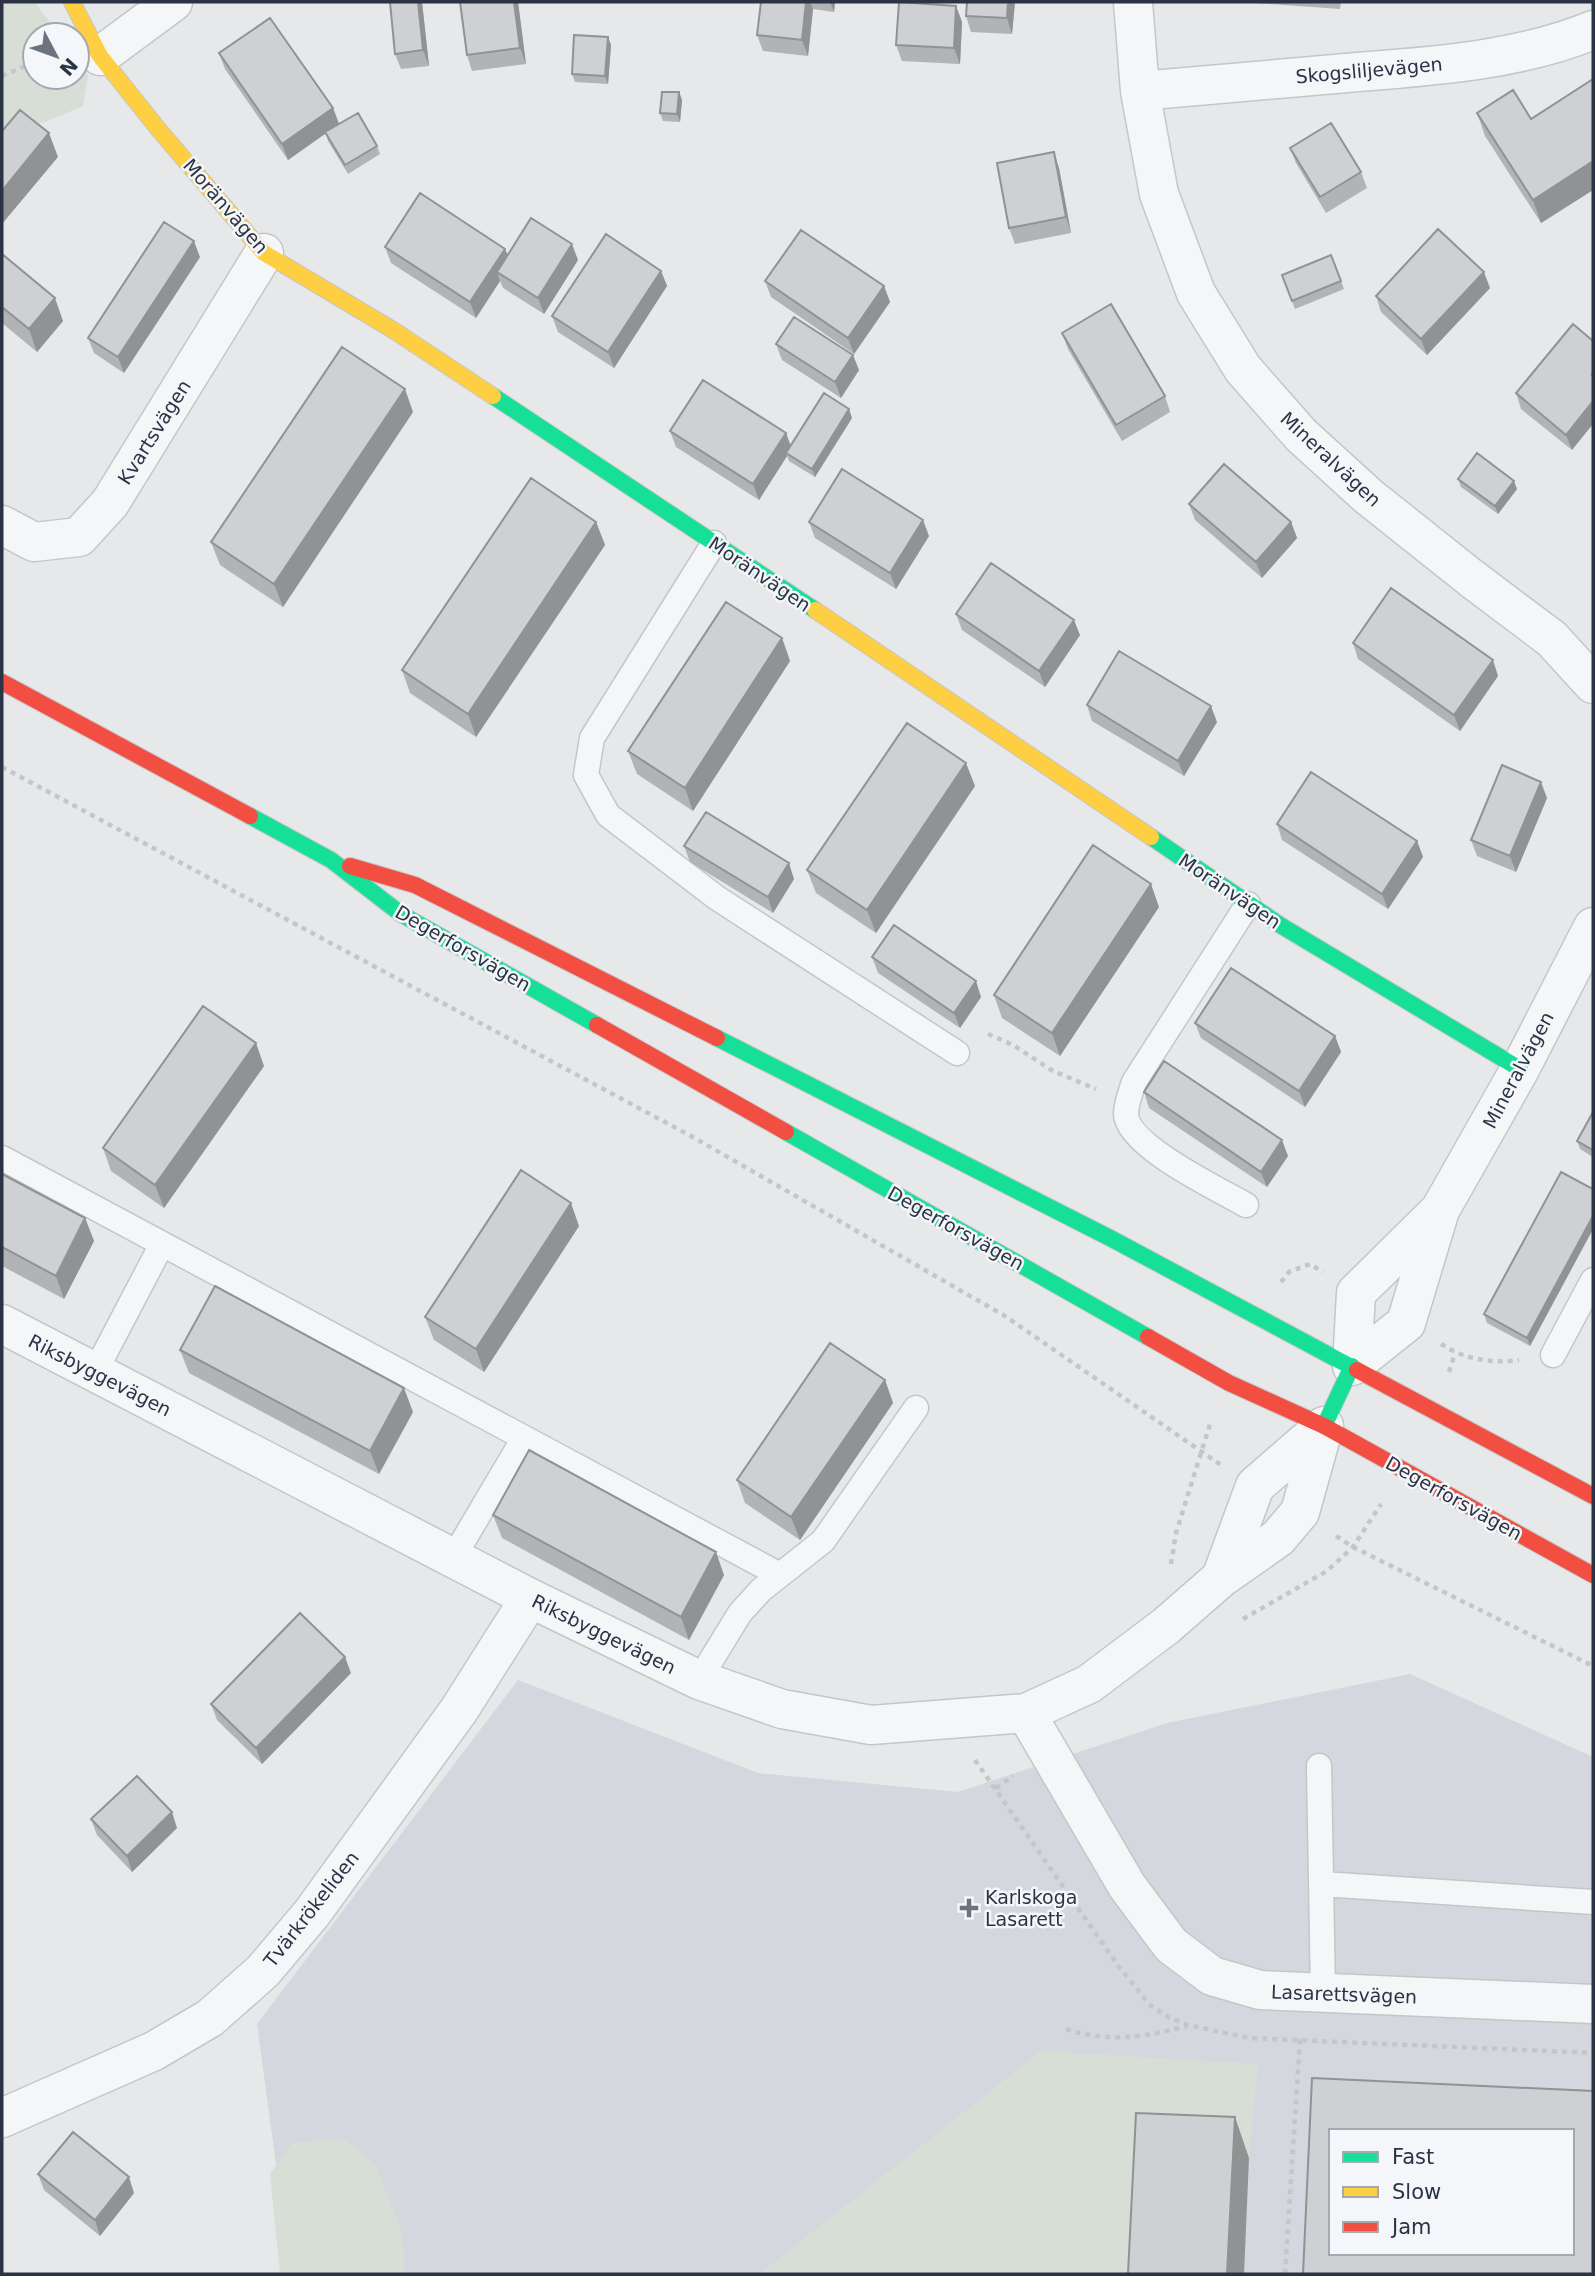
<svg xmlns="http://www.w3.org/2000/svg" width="1595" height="2276" font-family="'DejaVu Sans',sans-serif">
<rect width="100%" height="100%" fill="#e6e8ea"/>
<path fill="#d4d7dd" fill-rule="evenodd" d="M1410 1674 1593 1757V2274H291L257 2024 518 1680 758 1773 958 1792 1167 1723ZM1331 2131H1572V2253H1331Z"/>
<path fill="#d6ded6" d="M2 2H35L59 35H35V77H77V61L88 76 83 106 43 123H24L2 145Z
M1041 2051 1258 2064 1249 2158 1151 2154 1145 2274H759Z
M344 2139 375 2164 402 2232 405 2274H280L270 2174 293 2142Z"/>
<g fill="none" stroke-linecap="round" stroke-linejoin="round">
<defs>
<path id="lane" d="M714 543 592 738 586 775 608 815 717 898 957 1053
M2 1158 780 1575
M1246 1205C1218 1189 1127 1146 1126 1114 1126 1104 1131 1091 1134 1082L1248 904
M1553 1355 1593 1280
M95 1372 162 1244
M453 1558 524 1438
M699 1680 740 1613 761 1590 823 1541 916 1408
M1319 1766 1323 1993
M1322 1884 1593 1902"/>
<path id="street" d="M1133 2 1140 91 1159 194 1196 293 1243 369 1301 435 1368 496 1471 578 1552 639 1593 684
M100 56 173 2
M1140 91C1213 84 1286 78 1358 72 1437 66 1520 60 1593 30
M2 525 34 542 79 537 110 503 264 253
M2 1324 530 1598 699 1680 782 1709 871 1725 1026 1713 1089 1684 1166 1626 1221 1578 1278 1538 1300 1512 1324 1426
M1352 1366 1406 1323 1440 1210 1520 1069 1593 927
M1352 1366 1356 1293 1438 1212
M1221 1578 1255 1486 1324 1426
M1026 1713 1127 1886 1171 1945 1212 1976 1260 1990 1593 2004
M2 2118 154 2051 210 2018 263 1971 312 1913 459 1710 530 1598"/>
<path id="fast" d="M493 396 815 610
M250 816 331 860 401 914 597 1025
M1151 837 1280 925 1520 1069
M717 1038 1112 1239 1357 1370
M786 1132 1148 1337
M1324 1426 1352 1366"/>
<path id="slow" d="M72 2 100 56 159 130 264 253 393 330 493 396
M815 610 1151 837"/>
<path id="jam" d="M2 682 250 816
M350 866 415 885 717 1038
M597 1025 786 1132
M1148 1337 1229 1383 1324 1426 1593 1575
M1357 1370 1593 1496"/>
</defs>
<use href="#lane" stroke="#c4c6c8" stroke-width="27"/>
<use href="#street" stroke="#c4c6c8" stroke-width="41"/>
<use href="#fast" stroke="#c4c6c8" stroke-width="18"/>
<use href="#slow" stroke="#c4c6c8" stroke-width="18"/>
<use href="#jam" stroke="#c4c6c8" stroke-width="18"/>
<path stroke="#c5c6ca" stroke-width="4.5" stroke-dasharray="5 5" stroke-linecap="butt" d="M2 76 35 62
M2 767 691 1136 1005 1316 1221 1465
M988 1034 1013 1045 1053 1071 1096 1089
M1281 1282 1289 1272 1310 1264 1323 1272
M1441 1344C1464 1359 1492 1364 1519 1360
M1449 1372 1455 1353
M1336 1536 1353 1547 1593 1666
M1171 1564 1176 1533 1211 1421
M1243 1619 1327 1571 1353 1547 1381 1504
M975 1760 1119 1967 1150 2005 1168 2017 1188 2025 1249 2038 1593 2053
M996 1788 1013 1776
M1066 2029C1106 2043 1147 2037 1187 2026
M1285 2274 1300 2039"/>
<use href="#lane" stroke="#f5f6f7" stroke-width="24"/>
<use href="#street" stroke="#f5f6f7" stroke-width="38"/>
<use href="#fast" stroke="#16e098" stroke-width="16"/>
<use href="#slow" stroke="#ffcf43" stroke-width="16"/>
<use href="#jam" stroke="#f24e42" stroke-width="16"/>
</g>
<path fill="#b1b3b5" d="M422 2 429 66 401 69 395 54Z
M518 2 526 64 472 71 467 55Z
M761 2H835L834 12 813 9 808 56 763 51 757 35Z
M967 2H1015L1012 34 971 32 966 16Z
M1241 2H1341L1340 9Z
M956 6 962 22 960 64 902 61 896 45Z
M611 45 608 84 575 82 572 74Z
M219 53 333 108 339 124 377 146 380 154 348 174 328 141 326 133 288 160 225 69Z
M1593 79V190L1541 223 1485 136 1477 113 1531 119Z
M679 92 682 100 680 122 663 121 660 113Z
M1290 148 1361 172 1367 188 1326 213 1296 163Z
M1059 168 1071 233 1015 244 1009 228Z
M385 247 505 249 508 255 578 260 544 314 503 288 500 281 476 318 391 263Z
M2 254 63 321 37 352 2 323Z
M1331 255 1344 289 1295 309 1282 275Z
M200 257 124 373 94 353 88 338Z
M661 271 667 286 614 368 558 332 552 316Z
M765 281 884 286 890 302 854 354 771 297Z
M1490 288 1427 355 1381 312 1376 296Z
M1062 333 1165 396 1170 412 1122 441 1068 349Z
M1593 341 1572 450 1521 409 1516 393Z
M776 344 859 370 841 398 782 360Z
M413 412 283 607 220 565 211 542Z
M852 418 815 477 789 461 787 456 759 500 676 447 670 431 786 433 790 446Z
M1458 479 1517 489 1498 514 1461 487Z
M1189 504 1291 522 1297 538 1262 578 1195 520Z
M596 522 605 545 476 737 410 693 402 670Z
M809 522 929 536 896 589 815 538Z
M956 614 1080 635 1045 687 962 630Z
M782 638 790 661 693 811 637 774 628 751Z
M1353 643 1498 676 1460 731 1358 659Z
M1087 705 1217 722 1184 776 1092 721Z
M975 786 876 933 816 893 807 870Z
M1547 798 1516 872 1477 856 1471 840Z
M1277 824 1417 841 1423 857 1388 909 1282 840Z
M684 846 794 879 773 913 690 862Z
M1159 907 1060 1056 1002 1018 994 995Z
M872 957 981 997 960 1028 878 973Z
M1195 1023 1335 1036 1341 1052 1305 1107 1201 1038Z
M264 1066 164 1208 111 1171 103 1148Z
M1144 1092 1288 1156 1267 1187 1149 1108Z
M1593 1112V1157L1580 1149 1577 1141Z
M2 1174 85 1218 94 1241 64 1299 2 1266Z
M1593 1189V1229L1530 1346 1487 1323 1484 1314Z
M579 1226 484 1372 434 1340 425 1317Z
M180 1350 413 1412 379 1474 189 1373Z
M885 1380 893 1403 800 1540 745 1503 737 1480Z
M493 1515 724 1575 689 1640 502 1538Z
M351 1673 262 1764 217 1720 211 1704Z
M91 1819 177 1828 132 1872 97 1835Z
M38 2174 134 2193 100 2236 44 2190Z"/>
<path fill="#909294" d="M418 2H422L429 66 423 50Z
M514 2H518L526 64 520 48Z
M806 2H810L813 9 808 56 802 40Z
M830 2H835L834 12Z
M1008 2H1015L1012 34 1007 18Z
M956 6 962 22 960 64 954 48Z
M608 37 611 45 608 84 605 76Z
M679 92 682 100 680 122 677 114Z
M333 108 339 124 288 160 282 144Z
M49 133 58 157 2 224V191Z
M1054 152 1059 168 1071 233 1066 217Z
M1593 161V190L1541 223 1533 200Z
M194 241 200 257 124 373 118 357Z
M572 244 578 260 544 314 538 298Z
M505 249 511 265 497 272 500 281 476 318 470 302Z
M661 271 667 286 614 368 608 352Z
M1484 272 1490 288 1427 355 1421 339Z
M884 286 890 302 854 354 848 338Z
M55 298 63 321 37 352 29 329Z
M853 355 859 370 841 398 835 382Z
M405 389 413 412 283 607 274 584Z
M1593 401V424L1572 450 1566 435Z
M849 409 852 418 815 477 812 469Z
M786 433 792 449 786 453 787 456 759 500 753 484Z
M1514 481 1517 489 1498 514 1495 506Z
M923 520 929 536 896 589 890 573Z
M596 522 605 545 476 737 468 714Z
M1291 522 1297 538 1262 578 1256 562Z
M1074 620 1080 635 1045 687 1039 671Z
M782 638 790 661 693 811 685 788Z
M1493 660 1498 676 1460 731 1454 715Z
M1211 706 1217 722 1184 776 1178 761Z
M966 763 975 786 876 933 867 910Z
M1541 782 1547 798 1516 872 1510 856Z
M1417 841 1423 857 1388 909 1382 894Z
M789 863 794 879 773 913 768 897Z
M1151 884 1159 907 1060 1056 1052 1033Z
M976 981 981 997 960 1028 954 1013Z
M1335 1036 1341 1052 1305 1107 1299 1091Z
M256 1043 264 1066 164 1208 155 1185Z
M1282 1140 1288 1156 1267 1187 1261 1172Z
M571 1203 579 1226 484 1372 476 1349Z
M1593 1216V1229L1530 1346 1527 1338Z
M85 1218 94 1241 64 1299 56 1276Z
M885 1380 893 1403 800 1540 791 1517Z
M404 1388 413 1412 379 1474 370 1451Z
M716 1552 724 1575 689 1640 681 1617Z
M345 1657 351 1673 262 1764 256 1748Z
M172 1812 177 1828 132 1872 127 1856Z
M1235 2117 1249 2158 1244 2274H1227Z
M129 2177 134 2193 100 2236 95 2220Z"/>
<path fill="#ced0d3" stroke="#909294" stroke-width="2" fill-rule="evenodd" d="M390 2H418L423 50 395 54Z
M460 2H514L520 48 467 55Z
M761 2H806L802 40 757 35Z
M899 2 956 6 954 48 896 45Z
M967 2H1008L1007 18 966 16Z
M270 18 333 108 282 144 219 53Z
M574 35 608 37 605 76 572 74Z
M1593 79V161L1533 200 1477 113 1513 90 1531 119Z
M662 92H679L677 114 660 113Z
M20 110 49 133 2 191V131Z
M358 113 377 146 345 165 325 132Z
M1331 123 1361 172 1320 197 1290 148Z
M1054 152 1066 217 1009 228 997 163Z
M420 193 505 249 470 302 385 247Z
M531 218 572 244 538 298 497 272Z
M164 222 194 241 118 357 88 338Z
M1438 229 1484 272 1421 339 1376 296Z
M801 230 884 286 848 338 765 281Z
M606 234 661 271 608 352 552 316Z
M2 254 55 298 29 329 2 307Z
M1331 255 1341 281 1292 301 1282 275Z
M1111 304 1165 396 1116 425 1062 333Z
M794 317 853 355 835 382 776 344Z
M1573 324 1593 341V372L1592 375 1593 376V401L1566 435 1516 393Z
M342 347 405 389 274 584 211 542Z
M703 380 786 433 753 484 670 431Z
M824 393 849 409 812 469 786 453Z
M1477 453 1514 481 1495 506 1458 479Z
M1224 464 1291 522 1256 562 1189 504Z
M842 469 923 520 890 573 809 522Z
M531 478 596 522 468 714 402 670Z
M991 563 1074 620 1039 671 956 614Z
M1391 588 1493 660 1454 715 1353 643Z
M726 602 782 638 685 788 628 751Z
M1119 651 1211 706 1178 761 1087 705Z
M907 723 966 763 867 910 807 870Z
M1502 765 1541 782 1510 856 1471 840Z
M1311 772 1417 841 1382 894 1277 824Z
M706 812 789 863 768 897 684 846Z
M1093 845 1151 884 1052 1033 994 995Z
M894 925 976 981 954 1013 872 957Z
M1231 968 1335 1036 1299 1091 1195 1023Z
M203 1006 256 1043 155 1185 103 1148Z
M1164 1061 1282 1140 1261 1172 1144 1092Z
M1593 1112V1150L1577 1141Z
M521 1170 571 1203 476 1349 425 1317Z
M1561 1172 1593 1189V1216L1527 1338 1484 1314Z
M2 1174 85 1218 56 1276 2 1247Z
M215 1286 404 1388 370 1451 180 1350Z
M830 1343 885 1380 791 1517 737 1480Z
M529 1450 716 1552 681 1617 493 1515Z
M300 1613 345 1657 256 1748 211 1704Z
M137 1776 172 1812 127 1856 91 1819Z
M1312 2078 1593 2091V2274H1303ZM1331 2131H1572V2253H1331Z
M1136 2113 1235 2117 1227 2274H1128Z
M73 2132 129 2177 95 2220 38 2174Z"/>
<path fill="#6c737f" stroke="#f4f6f9" stroke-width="2.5" d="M965.5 1897.5h7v7h7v7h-7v7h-7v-7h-7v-7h7z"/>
<g text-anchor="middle" stroke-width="5" stroke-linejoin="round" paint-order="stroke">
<g font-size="19" fill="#2b3445" stroke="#f4f6f9">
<text transform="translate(1369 70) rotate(-5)" y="7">Skogsliljevägen</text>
<text transform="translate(226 206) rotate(49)" y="7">Moränvägen</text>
<text transform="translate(154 432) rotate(-58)" y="7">Kvartsvägen</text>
<text transform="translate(1331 459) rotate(43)" y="7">Mineralvägen</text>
<text transform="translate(760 574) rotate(34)" y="7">Moränvägen</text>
<text transform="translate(1230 891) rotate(34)" y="7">Moränvägen</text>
<text transform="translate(463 948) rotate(30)" y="7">Degerforsvägen</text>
<text transform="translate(1518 1070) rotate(-62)" y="7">Mineralvägen</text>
<text transform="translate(956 1228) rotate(29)" y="7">Degerforsvägen</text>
<text transform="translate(100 1375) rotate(27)" y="7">Riksbyggevägen</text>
<text transform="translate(1454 1498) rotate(29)" y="7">Degerforsvägen</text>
<text transform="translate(604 1634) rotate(26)" y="7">Riksbyggevägen</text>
<text transform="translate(311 1909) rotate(-52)" y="7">Tvärkrökeliden</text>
<text transform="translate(1344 1994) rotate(2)" y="7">Lasarettsvägen</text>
</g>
<g font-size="19" fill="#2b3445" stroke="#f4f6f9" text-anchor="start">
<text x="985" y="1904">Karlskoga<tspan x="985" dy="22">Lasarett</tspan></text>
</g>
</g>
<rect width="1595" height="2276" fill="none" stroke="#2b3445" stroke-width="7"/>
<rect x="1329" y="2129" width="245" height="126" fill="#f4f6f9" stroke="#a4a8b1" stroke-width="2"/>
<rect x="1343" y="2152" width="35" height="10" fill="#16e098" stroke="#a4a8b1" stroke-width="2"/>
<text x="1392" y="2164" font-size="21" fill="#2b3445">Fast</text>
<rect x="1343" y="2187" width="35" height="10" fill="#ffcf43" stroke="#a4a8b1" stroke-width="2"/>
<text x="1392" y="2199" font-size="21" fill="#2b3445">Slow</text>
<rect x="1343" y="2222" width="35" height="10" fill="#f24e42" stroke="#a4a8b1" stroke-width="2"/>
<text x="1392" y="2234" font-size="21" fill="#2b3445">Jam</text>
<g transform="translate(56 56) rotate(131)"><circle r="33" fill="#f4f6f9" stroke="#a4a8b1" stroke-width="2"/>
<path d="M0-5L12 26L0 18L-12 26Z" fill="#6c737f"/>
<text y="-10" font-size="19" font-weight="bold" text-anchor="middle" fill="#2b3445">N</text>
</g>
</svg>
